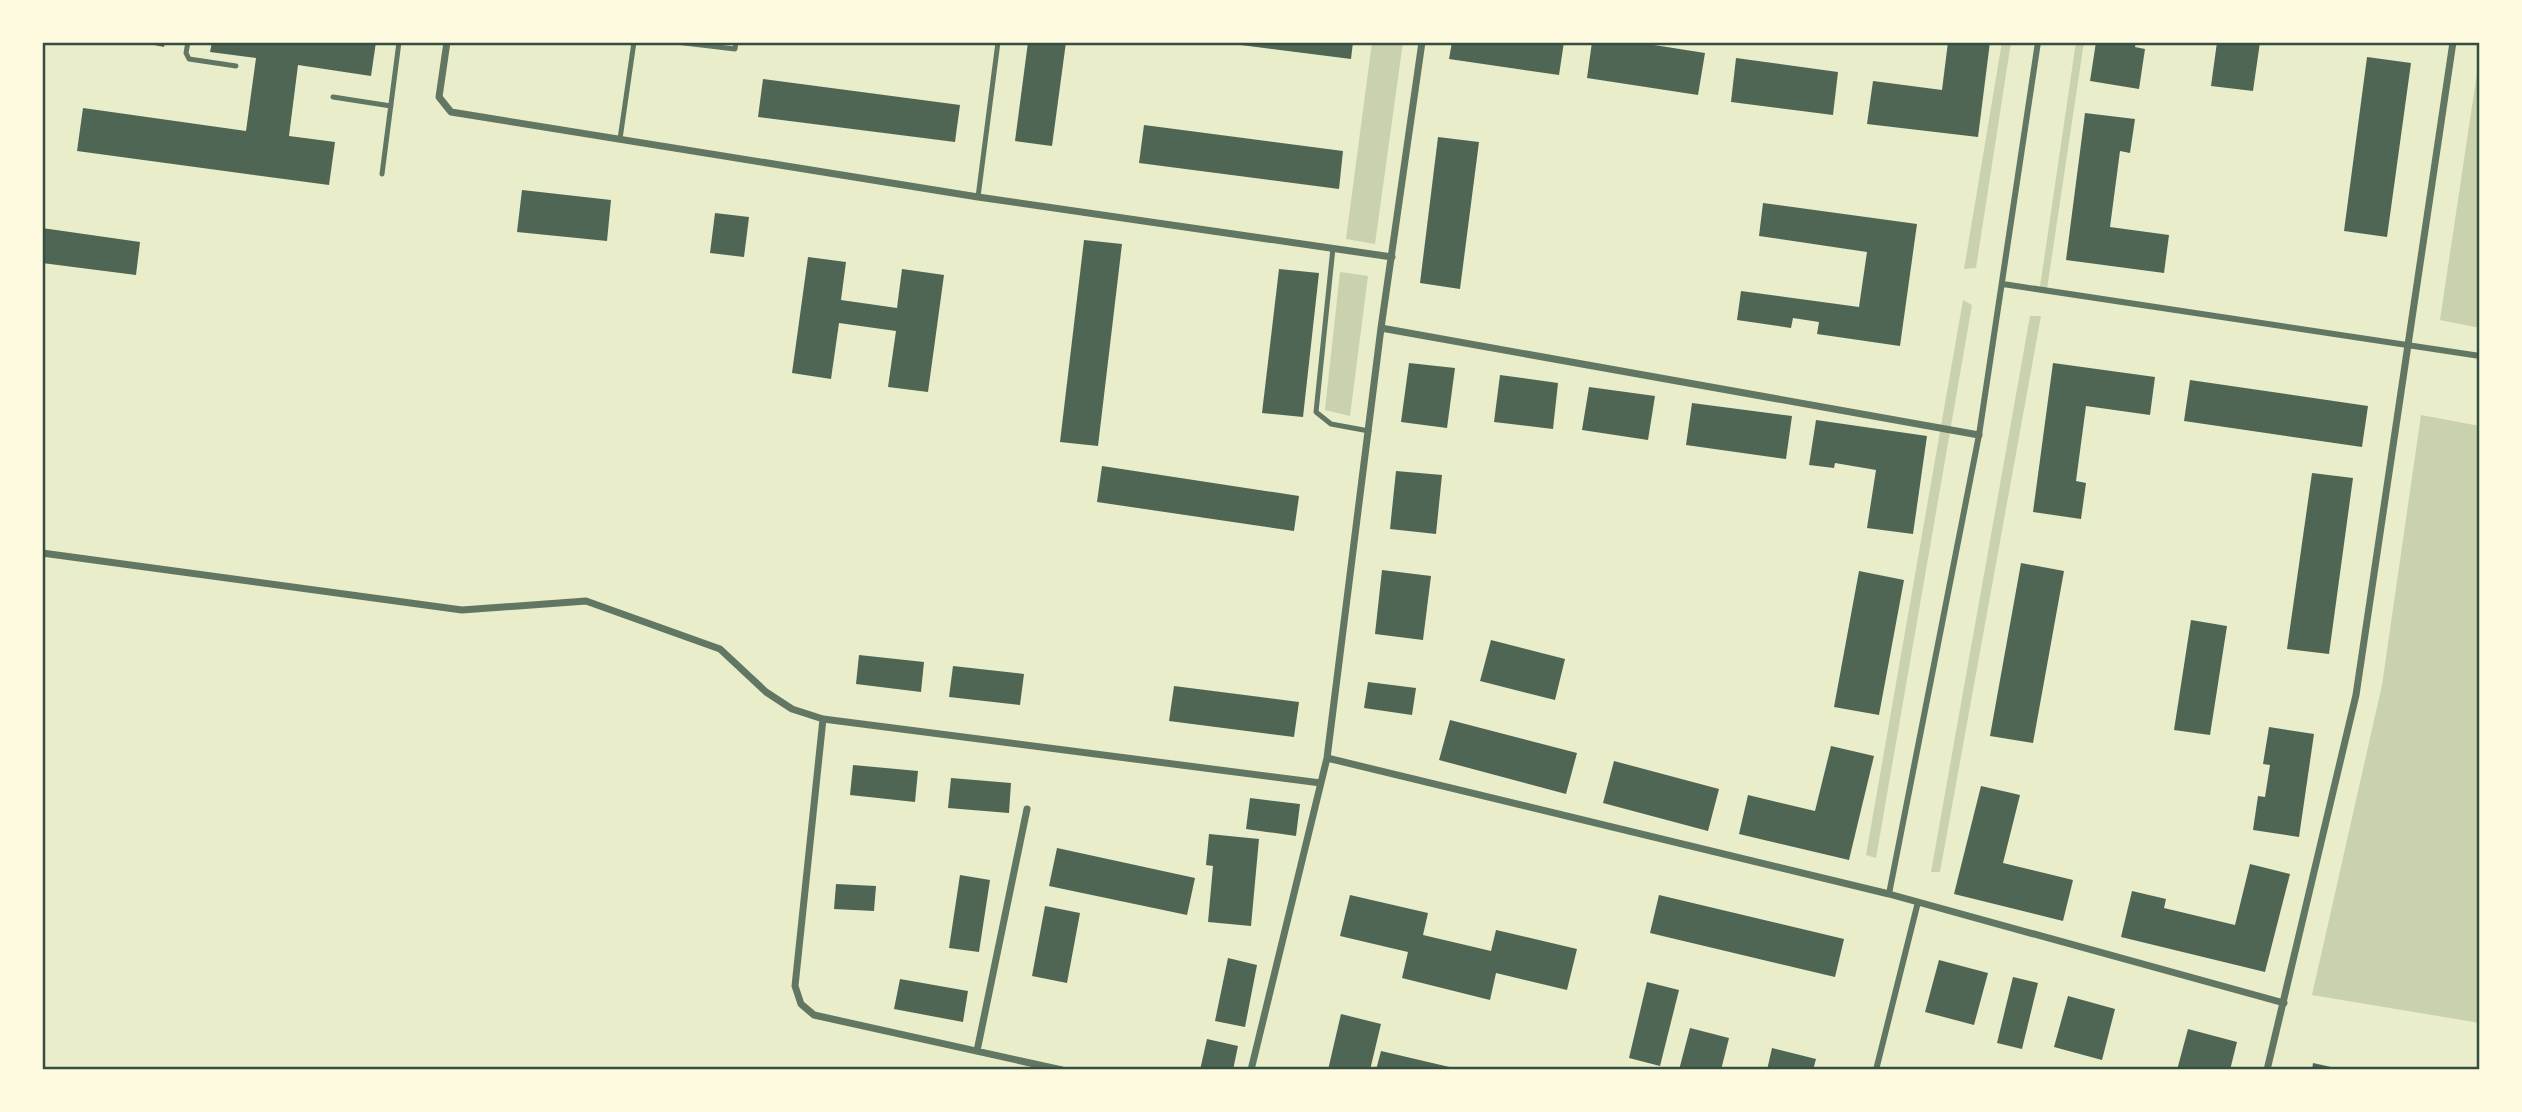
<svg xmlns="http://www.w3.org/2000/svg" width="2522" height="1112" font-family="Rubik,sans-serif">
<rect width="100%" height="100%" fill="#e9edc9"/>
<path fill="#cad2ad" d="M1372 42H1403L1375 244 1346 239Z
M2002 42H2011L1976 268 1964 269Z
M2076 42H2084L2047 289 2040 287Z
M2480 53V328L2440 320Z
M1340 272 1368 276 1350 416 1325 410Z
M1963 300 1972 305 1876 858 1866 855Z
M2030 316H2041L1940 872H1931Z
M2421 415 2480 426V1023L2312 995 2382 685Z"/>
<path fill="#4f6655" d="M140 42H165L164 47Z
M212 42H376L371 76 298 65 289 136 335 142 329 185 77 151 83 108 246 131 256 58 210 52Z
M1028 42H1066L1052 146 1015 141Z
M1217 42H1353L1351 59Z
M1452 42H1564L1559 75 1449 59Z
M1592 42H1635L1705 53 1698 95 1587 78Z
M1948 42H1990L1978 137 1867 124 1873 81 1942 90Z
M2096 42H2136L2135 47 2145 49 2139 89 2090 81Z
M2217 42H2260L2253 91 2211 86Z
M2367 57 2411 63 2387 237 2344 231Z
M1736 58 1838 72 1833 115 1731 102Z
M763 79 960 105 955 142 758 117Z
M2085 113 2135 119 2130 153 2120 151 2110 227 2169 235 2164 273 2066 260Z
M1144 125 1343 151 1339 189 1139 163Z
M1438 137 1479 142 1460 289 1420 283Z
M522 190 611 200 607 241 517 232Z
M1763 203 1917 224 1900 346 1817 334 1819 322 1793 318 1791 328 1737 320 1741 291 1859 307 1867 252 1759 236Z
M715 213 749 217 744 257 710 253Z
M42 228 140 242 136 275 42 263Z
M1084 240 1122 244 1098 446 1060 442Z
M808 257 846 262 841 300 897 308 902 269 944 275 928 392 888 387 896 331 839 323 831 379 792 373Z
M1279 269 1319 273 1303 417 1262 413Z
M1409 363 1455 368 1447 428 1401 422Z
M2053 363 2155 377 2150 415 2086 406 2076 481 2086 483 2081 519 2033 512Z
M1500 375 1558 383 1553 429 1494 422Z
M2190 380 2368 406 2362 447 2184 421Z
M1589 387 1655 396 1648 440 1582 430Z
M1692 403 1792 416 1786 459 1686 445Z
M1816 420 1927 436 1913 534 1867 528 1876 470 1835 463 1834 468 1809 465Z
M1102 466 1299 496 1294 531 1097 502Z
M1396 471 1442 475 1436 534 1390 529Z
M2312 473 2353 478 2329 654 2287 649Z
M2021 563 2064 571 2033 743 1990 736Z
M1382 570 1431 576 1423 640 1375 634Z
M1859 571 1904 580 1879 715 1834 707Z
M2191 620 2227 626 2210 735 2174 730Z
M1491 640 1565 659 1555 700 1480 681Z
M859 655 924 662 921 692 856 684Z
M953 666 1024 674 1020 705 949 697Z
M1368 682 1416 688 1412 715 1364 708Z
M1174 686 1299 702 1294 737 1169 721Z
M1450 720 1577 753 1566 794 1439 760Z
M2269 727 2314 734 2299 837 2253 830 2258 796 2265 797 2270 765 2263 764Z
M1831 746 1874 756 1849 860 1739 834 1748 795 1815 811Z
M1614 761 1719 789 1708 831 1603 803Z
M853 765 918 771 915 802 850 795Z
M951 778 1011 783 1009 813 948 808Z
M1981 786 2020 795 2003 863 2073 880 2063 921 1954 894Z
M1250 798 1300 804 1296 836 1246 829Z
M1209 834 1259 839 1251 926 1208 922 1213 866 1206 865Z
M1057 848 1195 878 1187 915 1049 886Z
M2250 864 2290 874 2265 972 2121 937 2132 891 2166 899 2164 908 2235 925Z
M960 875 990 880 979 952 949 948Z
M836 884 876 886 874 911 834 909Z
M1350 895 1428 913 1423 935 1491 951 1496 930 1577 949 1567 990 1496 973 1490 1000 1402 978 1408 952 1340 936Z
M1659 895 1844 939 1835 977 1650 933Z
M1045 906 1080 913 1067 983 1032 976Z
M1228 958 1257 965 1245 1027 1215 1021Z
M1939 960 1988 973 1974 1025 1925 1012Z
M2013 977 2038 983 2022 1049 1997 1043Z
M900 979 968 991 963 1022 894 1009Z
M1647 982 1679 990 1660 1066 1629 1058Z
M2068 996 2115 1009 2102 1060 2054 1047Z
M1341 1014 1381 1024 1370 1070H1328Z
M1690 1028 1729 1038 1721 1070H1679Z
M2188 1029 2237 1042 2230 1070H2177Z
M1207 1039 1238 1046 1233 1070H1200Z
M1772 1048 1816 1059 1813 1070H1767Z
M1381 1051 1458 1069 1457 1070H1376Z
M2313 1063 2340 1069V1070H2312Z"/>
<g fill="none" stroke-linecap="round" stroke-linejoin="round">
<path stroke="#617663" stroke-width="5" d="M188 42 186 53 189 59 236 66
M676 42 735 49 736 42
M333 97 391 106
M620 139 634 42
M382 174 399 42
M978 197 998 42
M1333 248 1316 412 1331 424 1369 431"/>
<path stroke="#617663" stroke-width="6" d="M2003 284 2480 356
M1889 894 1979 435 2038 42
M1876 1070 1918 902"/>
<path stroke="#617663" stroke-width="7" d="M447 42 439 97 451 112 978 197 1392 257
M1381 328 1979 435
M42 553 462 610 586 601 720 649 766 692 792 709 823 719 1321 783
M823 719 795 986 801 1004 814 1015 1062 1070
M1327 758 1889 894 2284 1003
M977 1051 1027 809
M1251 1070 1327 758 1381 328 1422 42
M2267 1070 2356 695 2453 42"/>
</g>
<rect width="2522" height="1112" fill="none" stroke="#fefae0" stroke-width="88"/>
<rect x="44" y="44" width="2434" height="1024" fill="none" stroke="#344e41" stroke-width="2.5"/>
</svg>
